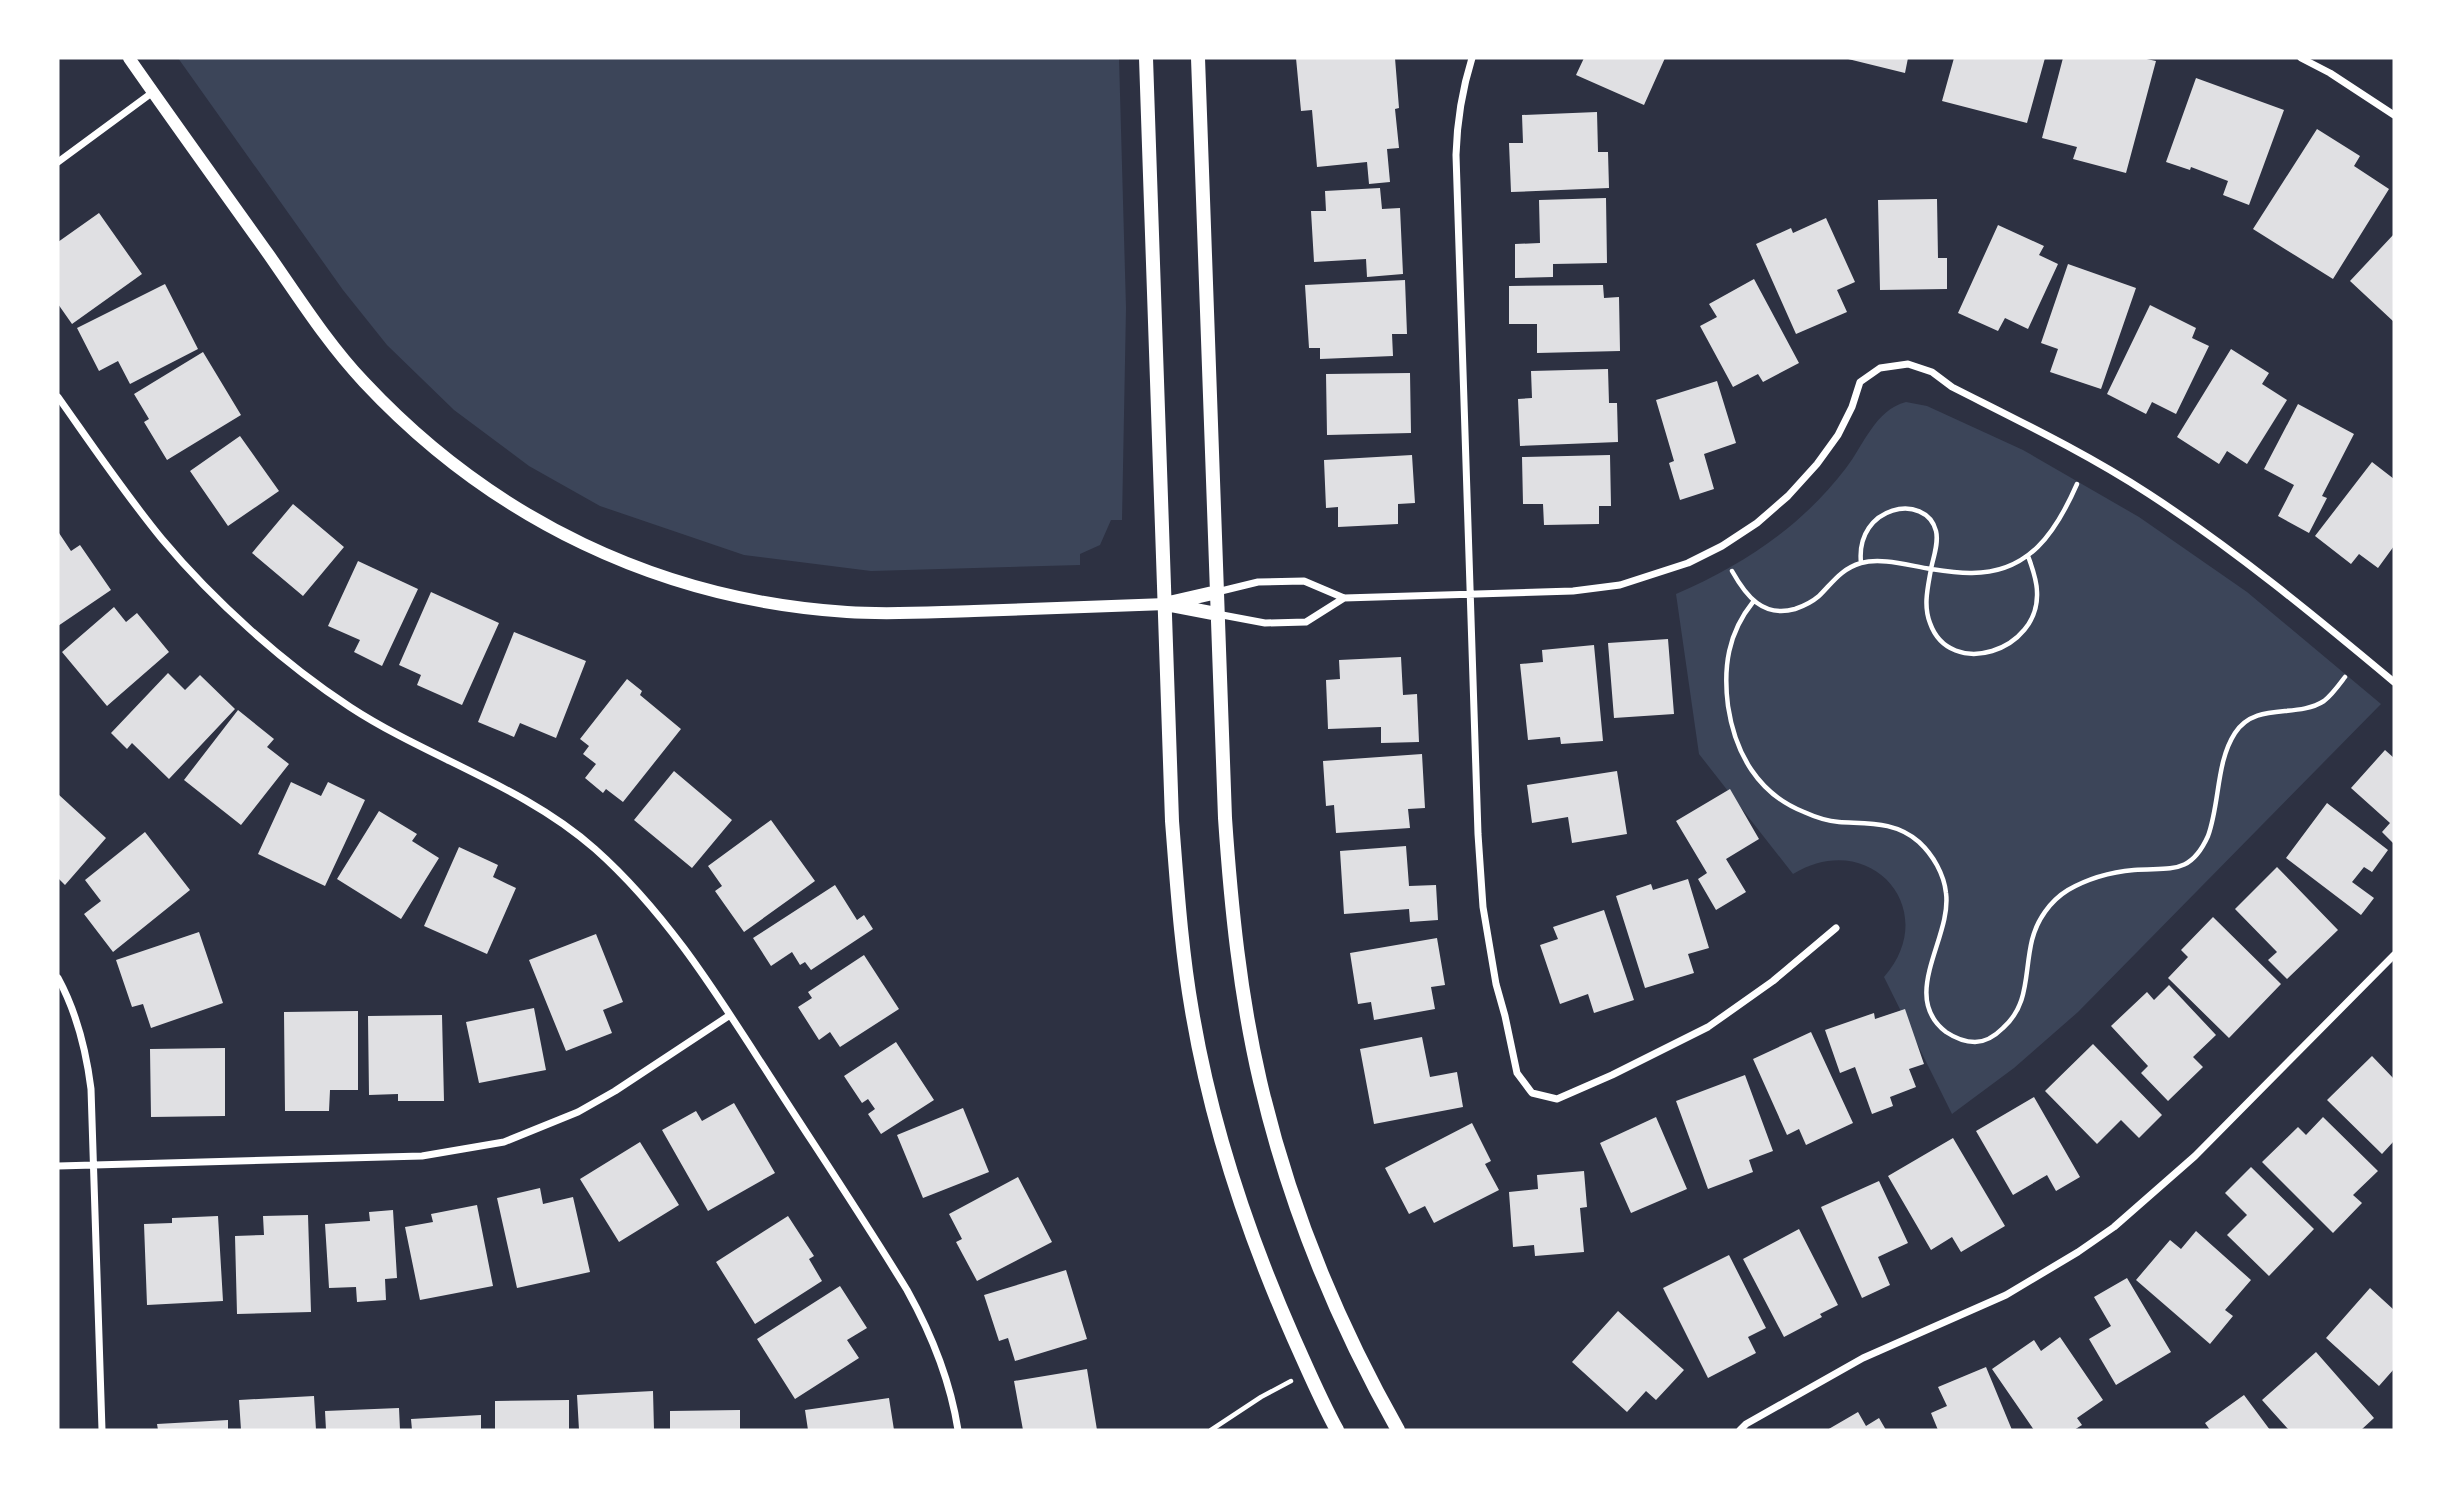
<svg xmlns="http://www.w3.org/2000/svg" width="2452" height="1488" font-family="'Noto Sans',sans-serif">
<rect width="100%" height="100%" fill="#2d3142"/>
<path fill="#3c4559" d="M178 58H1119L1126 308 1122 520H1111L1100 545 1080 554V565L871 571 744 555 600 506 529 466 454 410 387 345 343 290Z
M1906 402 1927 406 2023 450 2139 517 2247 592 2381 704 2078 1012 2014 1068 1952 1114 1884 977C1943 910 1870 827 1793 874L1699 754 1676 594C1743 565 1801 527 1846 468 1864 445 1875 410 1906 402Z"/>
<path fill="#e0e0e3" d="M1296 58H1395L1399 108 1395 109 1399 148 1387 149 1390 182 1369 184 1367 162 1317 167 1312 110 1301 111Z
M1584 58H1665L1644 105 1576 75Z
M1844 58H1908L1905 73Z
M1954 58H2045L2027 123 1942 101Z
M2063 58H2142L2156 61 2126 173 2073 159 2077 147 2042 138Z
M2196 78 2284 110 2249 205 2223 195 2228 181 2191 167 2190 170 2166 162Z
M1597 112 1598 152H1608L1609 188 1511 192 1509 143H1523L1522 115Z
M2317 129 2360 156 2354 166 2389 189 2333 279 2253 229Z
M1380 188 1382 209 1400 208 1403 274 1367 277 1366 259 1314 262 1311 211H1326L1325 191Z
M1606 198 1607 263 1553 264V277L1515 278V244L1540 243 1539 200Z
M1937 199 1938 258H1947V289L1880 290 1878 200Z
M99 213 142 274 72 324 58 304V242Z
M1826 218 1855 282 1837 290 1847 312 1796 334 1756 244 1791 228 1793 233Z
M1998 225 2044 246 2039 255 2058 264 2028 329 2005 318 1998 331 1958 313Z
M2394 234V322L2350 281Z
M2068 264 2136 288 2101 389 2050 372 2058 349 2041 343Z
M1754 279 1799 363 1763 382 1758 374 1733 387 1700 326 1717 317 1709 304Z
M1405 280 1407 334H1392L1393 356 1320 359V348H1309L1305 285Z
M165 284 198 349 130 384 118 361 99 371 77 328Z
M1603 285 1604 298 1619 297 1620 351 1537 353V324H1509V286Z
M2150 305 2196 328 2192 338 2209 346 2176 414 2152 402 2146 414 2107 394Z
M2231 349 2269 373 2262 384 2287 400 2247 464 2227 451 2219 464 2177 437Z
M203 352 241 415 167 460 144 422 149 419 134 394Z
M1608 369 1609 403H1617L1618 442 1520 446 1518 399 1532 398 1531 371Z
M1410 373 1411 433 1327 435 1326 374Z
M1717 381 1736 443 1704 454 1714 489 1680 500 1669 463 1674 461 1656 400Z
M2298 404 2354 434 2322 496 2327 498 2309 533 2278 516 2294 485 2264 469Z
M240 436 279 491 228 526 190 471Z
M1412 455 1415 503 1398 504V524L1338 527V507L1326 508 1324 460Z
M1610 455 1611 506H1599V524L1544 525 1543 504H1523L1522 457Z
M2372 462 2394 479V546L2378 568 2359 554 2351 564 2315 536Z
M293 504 344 547 303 596 252 553Z
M59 533 71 551 80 545 111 590 58 626Z
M358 561 418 589 382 666 354 652 360 640 328 626Z
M431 592 499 623 462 705 417 685 421 675 399 665Z
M114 607 126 622 137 613 169 652 107 706 62 652Z
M514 632 586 661 556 738 520 723 514 737 478 722Z
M1668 639 1674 714 1614 718 1608 643Z
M1594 645 1603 741 1561 744 1560 737 1528 740 1520 664 1543 662 1542 650Z
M1401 657 1403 695 1417 694 1419 742 1381 743V727L1328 729 1326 680 1340 679 1339 660Z
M168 673 185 690 200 675 235 709 169 779 132 743 127 749 111 733Z
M627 679 642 691 640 695 681 729 623 802 606 789 603 793 585 778 596 764 583 754 589 746 580 739Z
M238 710 274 739 267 747 289 764 241 825 184 780Z
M2385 750 2394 758V844L2382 832 2390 823 2351 788Z
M1422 754 1425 808 1408 809 1410 828 1336 833 1334 805 1326 806 1323 761Z
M674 771 732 820 692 868 634 820Z
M1617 771 1627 834 1572 843 1568 817 1532 823 1527 785Z
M291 782 321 796 328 782 365 800 325 886 258 854Z
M1730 789 1759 839 1726 859 1746 892 1716 910 1698 879 1707 873 1676 821Z
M58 794 106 838 65 885 58 878Z
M2327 803 2388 850 2372 872 2364 867 2352 882 2374 898 2361 915 2286 858Z
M379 811 417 834 412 841 439 858 401 919 337 879Z
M771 820 815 881 744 932 715 891 722 886 708 866Z
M145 832 190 890 113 952 84 914 101 901 85 880Z
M1406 846 1409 886 1436 885 1438 920 1410 922 1409 909 1344 914 1340 851Z
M459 847 498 865 493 877 516 888 487 954 424 926Z
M2277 867 2338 930 2287 979 2268 960 2277 952 2235 909Z
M1688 879 1709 948 1688 954 1694 973 1645 988 1616 896 1651 884 1653 890Z
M835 885 857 920 864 915 873 929 811 970 805 962 800 965 792 952 771 966 753 938Z
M1604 910 1634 1000 1594 1013 1588 994 1560 1004 1540 945 1558 939 1553 927Z
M2213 917 2281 984 2229 1038 2168 978 2188 957 2181 950Z
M199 932 223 1003 151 1028 143 1004 132 1007 116 960Z
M596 934 623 1002 603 1010 612 1033 566 1051 529 960Z
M1437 938 1445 985 1431 987 1435 1009 1374 1020 1371 1002 1358 1004 1350 953Z
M864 955 899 1009 840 1047 830 1032 819 1040 798 1007 812 998 808 992Z
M2169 985 2216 1035 2193 1057 2203 1067 2168 1101 2141 1073 2148 1066 2111 1026 2147 992 2154 1000Z
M534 1008 546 1070 479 1083 466 1022Z
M1905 1009 1924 1064 1909 1069 1916 1087 1890 1097 1893 1106 1872 1114 1855 1067 1840 1073 1825 1030 1874 1013 1875 1019Z
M358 1011V1090H330L329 1111H285L284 1012Z
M442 1015 444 1101H398V1094L369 1095 368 1016Z
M1811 1032 1853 1123 1806 1145 1799 1129 1787 1135 1753 1059Z
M1422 1037 1430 1077 1457 1072 1463 1107 1374 1124 1360 1049Z
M896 1042 934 1100 881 1134 868 1114 875 1109 868 1099 862 1103 844 1076Z
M2093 1044 2162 1115 2139 1138 2121 1120 2097 1144 2045 1091Z
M225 1048V1116L151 1117 150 1049Z
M2372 1056 2394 1079V1141L2382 1154 2327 1100Z
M1745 1075 1773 1151 1749 1160 1753 1172 1708 1189 1676 1101Z
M2034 1097 2080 1177 2056 1191 2047 1175 2013 1195 1976 1131Z
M734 1103 775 1173 708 1211 662 1130 696 1111 702 1121Z
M963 1108 989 1172 923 1198 897 1135Z
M1656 1117 1687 1189 1631 1213 1600 1143Z
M2323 1117 2378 1171 2353 1195 2362 1203 2333 1233 2262 1162 2298 1127 2306 1135Z
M1472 1123 1491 1161 1485 1164 1499 1190 1434 1223 1425 1206 1409 1214 1385 1168Z
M1953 1138 2005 1226 1961 1252 1952 1237 1931 1250 1888 1176Z
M640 1142 679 1205 619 1242 580 1179Z
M2251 1167 2314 1229 2269 1276 2227 1235 2247 1215 2225 1193Z
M1584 1171 1587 1207 1580 1208 1584 1252 1535 1256 1534 1245 1513 1247 1509 1192 1538 1189 1537 1175Z
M1018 1177 1052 1242 977 1281 956 1242 962 1239 949 1214Z
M1879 1181 1908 1243 1878 1257 1890 1285 1862 1298 1821 1207Z
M540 1188 543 1204 573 1197 590 1272 517 1288 497 1198Z
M477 1205 493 1286 420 1300 405 1227 433 1222 431 1214Z
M393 1210 397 1278 385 1279 386 1300 357 1302 356 1287 329 1288 325 1224 370 1221 369 1212Z
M308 1215 311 1312 237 1314 235 1236 264 1235 263 1216Z
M218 1216 223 1301 147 1305 144 1224 172 1223V1218Z
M788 1216 814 1256 809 1259 822 1281 755 1324 716 1262Z
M1799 1229 1838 1305 1820 1314 1822 1317 1784 1337 1743 1259Z
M2196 1231 2251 1280 2225 1310 2233 1316 2210 1344 2136 1280 2170 1240 2181 1249Z
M1729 1255 1766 1328 1748 1337 1756 1353 1708 1378 1663 1288Z
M1066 1270 1087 1339 1015 1361 1008 1338 999 1341 984 1295Z
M2127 1278 2171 1352 2116 1385 2089 1339 2111 1326 2094 1297Z
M840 1286 867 1328 847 1340 859 1358 795 1399 757 1339Z
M2370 1288 2394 1310V1369L2379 1386 2326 1338Z
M1618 1311 1684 1370 1656 1400 1646 1391 1627 1412 1572 1362Z
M2060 1337 2103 1400 2077 1418 2082 1425 2074 1430H2034L1992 1369 2034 1340 2041 1351Z
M2316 1352 2374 1418 2361 1430H2289L2262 1400Z
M1986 1367 2012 1430H1938L1931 1413 1947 1406 1938 1387Z
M1087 1369 1097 1430H1023L1014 1381Z
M653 1391 654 1430H579L577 1395Z
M2244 1395 2270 1430H2210L2205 1423Z
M314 1396 316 1430H241L239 1400Z
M889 1398 894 1430H808L805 1410Z
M569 1400V1430H495V1401Z
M399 1408 400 1430H326L325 1411Z
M740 1410V1430H670V1411Z
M1858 1412 1866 1426 1879 1418 1886 1430H1827Z
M481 1415V1430H412L411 1419Z
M228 1420V1430H158L157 1424Z"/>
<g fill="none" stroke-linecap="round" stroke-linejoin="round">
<path stroke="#fff" stroke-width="4.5" d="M1861 563C1855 505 1926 492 1936 531 1939 543 1933 558 1931 569 1944 571 1957 573 1970 573 2029 574 2056 532 2077 484
M1732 571C1746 596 1763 618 1795 609 1804 606 1812 602 1819 596 1833 582 1841 569 1861 563 1882 557 1910 566 1931 569 1928 587 1923 605 1930 623 1950 680 2040 651 2037 592 2037 580 2032 567 2028 556
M1753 602C1728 633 1723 667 1728 706 1735 753 1758 794 1804 812 1815 817 1826 821 1839 822 1868 824 1895 821 1919 842 1933 855 1944 874 1946 893 1952 938 1899 996 1946 1032 1955 1038 1965 1042 1975 1042 1986 1042 1996 1035 2003 1028 2030 1004 2024 973 2032 940 2037 920 2050 901 2068 890 2087 879 2112 872 2134 870 2170 867 2190 876 2208 836 2220 803 2216 762 2235 733 2256 701 2296 719 2324 701 2332 695 2339 685 2345 677
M1211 1430 1261 1397 1291 1381"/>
<path stroke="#fff" stroke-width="7" d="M1472 58C1462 90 1457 121 1456 155L1478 834 1483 907 1496 984 1505 1016 1517 1073 1532 1093 1557 1099 1612 1075 1708 1027 1773 981 1836 928
M2301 58 2330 73 2394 115
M58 162 153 92
M58 397C92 445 125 494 162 539 214 601 283 663 350 707 428 758 524 786 595 849 668 914 718 996 771 1078 816 1148 863 1218 907 1290 932 1335 950 1379 958 1430
M1217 592 1258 582 1304 581 1344 598 1573 591 1620 585 1688 563 1722 546 1757 523 1788 496 1817 464 1838 435 1852 407 1860 382 1880 368 1908 364 1932 372 1952 387C2019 421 2086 453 2149 494 2235 550 2315 616 2394 682
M1217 614 1265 623 1306 622 1344 598
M58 978C77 1013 86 1049 91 1089L102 1430
M58 1166 422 1156 504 1142 578 1112 615 1091 730 1015
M1740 1430 1746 1424 1863 1358 2006 1295 2078 1252 2114 1227 2195 1156 2394 955"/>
<path stroke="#fff" stroke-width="12" d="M129 58C175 124 222 189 269 255 299 298 328 344 364 382 492 519 660 600 847 612 889 615 932 612 974 611 1037 609 1101 606 1165 604"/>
<path stroke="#fff" stroke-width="14" d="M1146 58 1172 821C1177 884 1181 948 1192 1011 1211 1124 1248 1235 1294 1339 1308 1370 1321 1401 1337 1430
M1198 58 1225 818C1231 906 1240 995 1260 1081 1288 1202 1337 1322 1398 1430
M1169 603 1217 592
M1165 604 1217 614"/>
</g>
<rect width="2452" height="1488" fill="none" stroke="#ffffff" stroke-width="119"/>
</svg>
